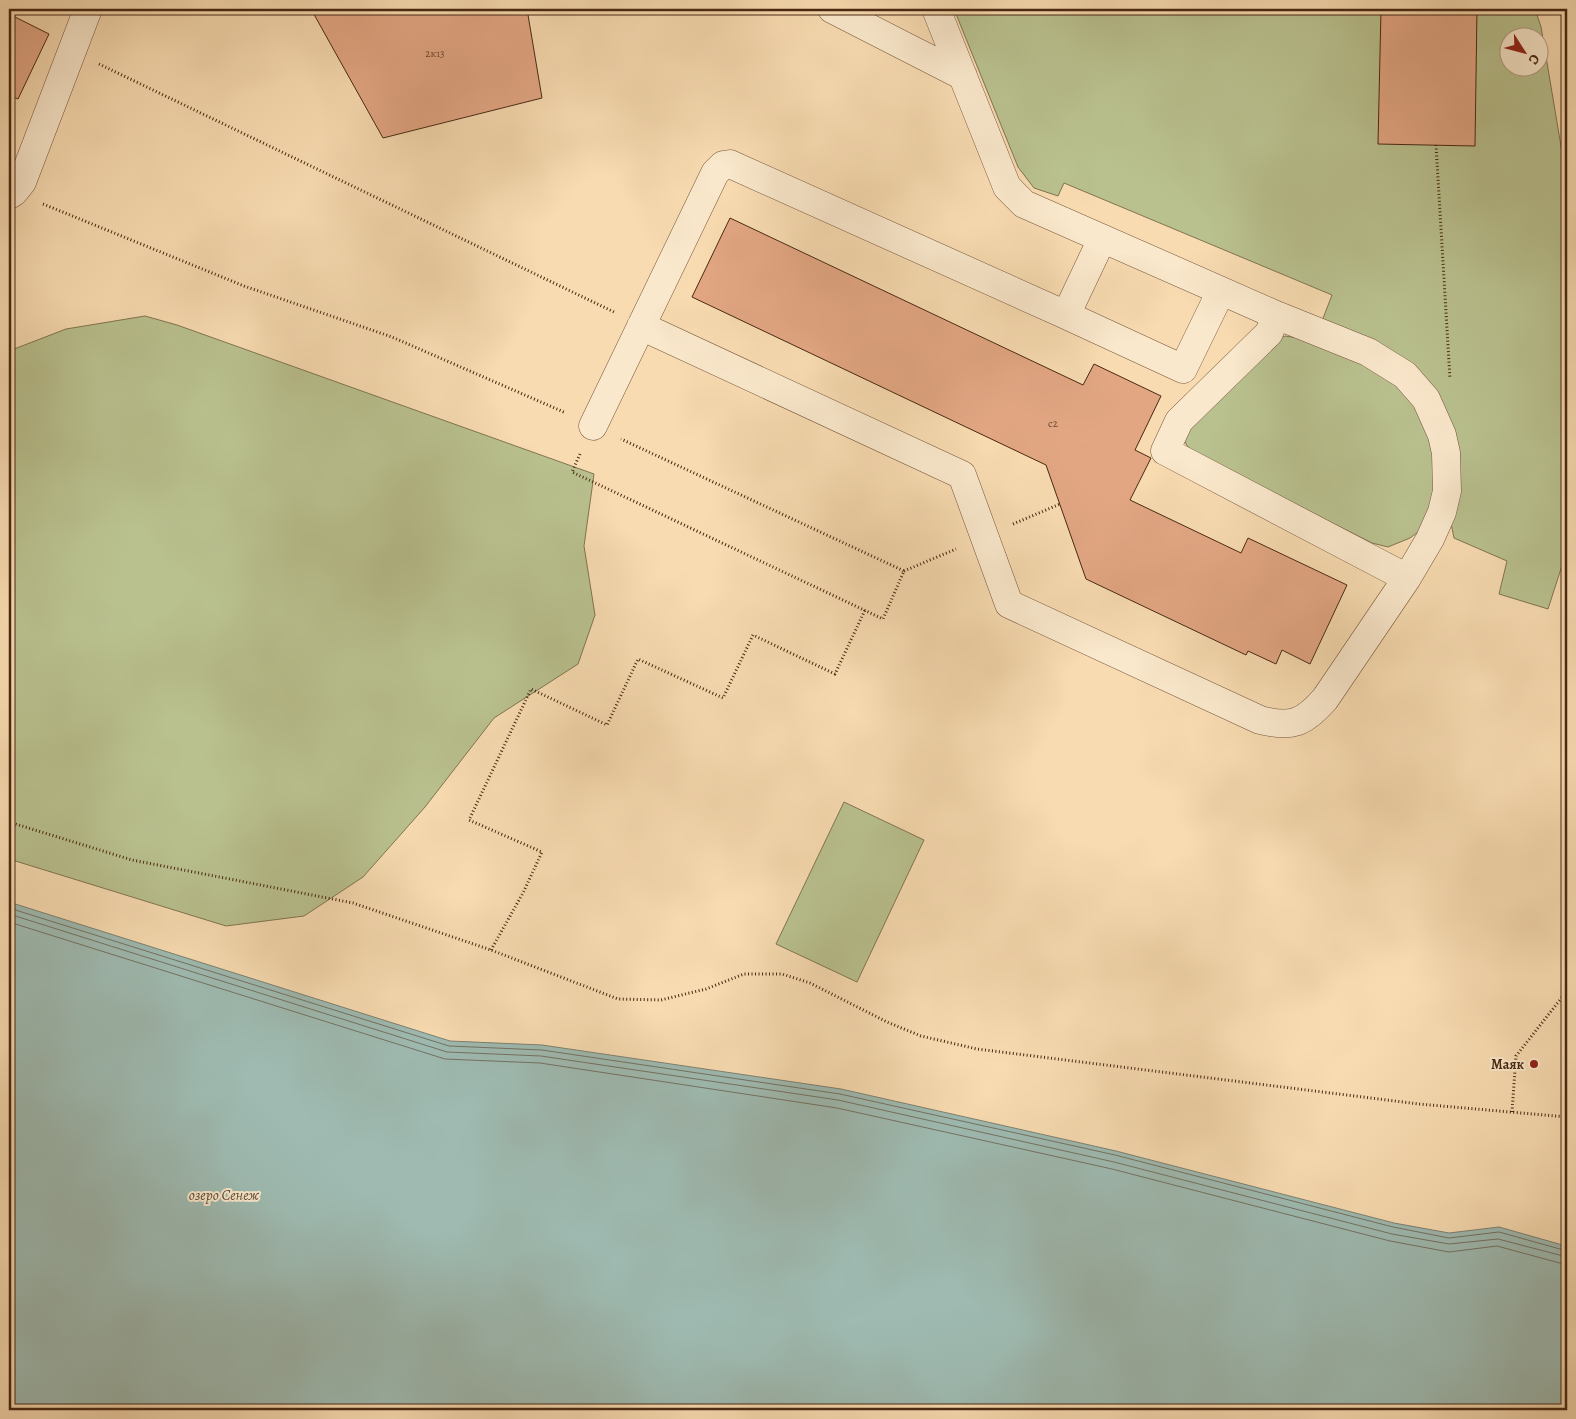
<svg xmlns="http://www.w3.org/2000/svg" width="1576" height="1419" font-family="Alegreya,serif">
<rect width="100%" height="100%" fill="#f8dbb1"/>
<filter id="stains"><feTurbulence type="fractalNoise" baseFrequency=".004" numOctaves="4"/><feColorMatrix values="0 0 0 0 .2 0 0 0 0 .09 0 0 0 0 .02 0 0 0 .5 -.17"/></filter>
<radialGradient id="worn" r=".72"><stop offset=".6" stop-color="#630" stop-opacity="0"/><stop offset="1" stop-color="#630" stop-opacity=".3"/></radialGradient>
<path fill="#b9c18f" stroke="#817450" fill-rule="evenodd" d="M954 9H1535L1541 27 1567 182V550L1548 609 1499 594 1507 561 1454 538 1451 523 1450 425 1322 321 1332 295 1064 183 1058 196 1034 188 1018 167ZM1508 38H1538V68H1508Z
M145 316 177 325 594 474 584 546 595 615 578 664 494 718 425 807 363 877 304 916 226 926 9 859V351L66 329Z
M1285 336 1305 339 1370 367 1407 393 1430 433 1438 482 1426 526 1410 538 1388 547 1372 543 1202 457 1188 447 1182 437 1274 341Z
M844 802 924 840 857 982 776 944Z"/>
<path fill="#9ebab1" stroke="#7c8071" d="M9 902 450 1041 542 1045 841 1089 1116 1151 1394 1223 1449 1233 1499 1227 1559 1244 1567 1247V1410H9Z"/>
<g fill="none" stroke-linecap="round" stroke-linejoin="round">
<path stroke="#747162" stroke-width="1" d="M9 908 449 1046 542 1050 840 1094 1115 1155 1393 1227 1449 1238 1499 1232 1567 1251
M9 914 447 1052 541 1056 838 1100 1114 1162 1392 1234 1449 1244 1498 1239 1567 1257
M9 922 445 1059 540 1063 837 1108 1112 1169 1390 1241 1449 1252 1497 1246 1567 1265"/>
</g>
<path fill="#e2a683" stroke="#492812" d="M311 9H527L542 98 383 138Z
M1381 9H1477L1475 146 1378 144Z
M9 14 49 34 18 99 9 95Z
M730 218 1083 385 1094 364 1161 396 1135 450 1151 458 1130 500 1241 553 1248 538 1347 585 1310 664 1282 650 1276 664 1248 651 1246 655 1086 579 1046 465 692 297Z"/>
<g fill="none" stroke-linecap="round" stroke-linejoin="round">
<defs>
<path id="minor" d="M832 9 963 76
M9 195 14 192 22 182 88 9
M1066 315 1183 369 1221 291
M1276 315 1269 333 1179 421 1165 451 1407 578
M641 326 962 475 1009 604 1260 720C1292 728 1304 723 1325 699L1407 578 1430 539 1442 512 1447 491 1446 453 1442 435 1426 399 1405 375 1368 352 1276 315 1024 204 1007 187 936 9
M593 426 715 173 723 165 730 164 1066 315 1102 239"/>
</defs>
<use href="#minor" stroke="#75553a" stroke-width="29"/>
<path stroke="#492812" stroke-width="3" stroke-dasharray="1 2.5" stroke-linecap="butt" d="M99 64 614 312
M1436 145 1450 379
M43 204 244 286 392 337 566 413
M580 454 572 472 883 619 904 571 621 439
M1013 524 1060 504
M904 571 956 549
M9 822 132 860 353 903 491 950 618 999 661 1000 706 989 744 974H782L810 983 887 1022 921 1036 977 1049 1419 1104 1567 1117
M491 950 523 893 542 852 469 820 531 689 607 725 638 659 723 698 753 635 835 674 865 610
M1512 1112 1516 1056 1567 991"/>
<use href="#minor" stroke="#fae8cc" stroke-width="28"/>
</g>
<circle fill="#8f2418" stroke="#fae8cc" stroke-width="2" cx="1534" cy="1064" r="5"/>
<g text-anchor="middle" stroke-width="4" stroke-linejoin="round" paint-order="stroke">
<g font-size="11" fill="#6f482e">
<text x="435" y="57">2к13</text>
<text x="1053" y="427">с2</text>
</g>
<g font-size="14" font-weight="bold" fill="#492812" stroke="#fae8cc" text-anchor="end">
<text x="1524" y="1069">Маяк</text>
</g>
<g font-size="15" font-style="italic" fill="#5e4c3a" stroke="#fae8cc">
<text x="224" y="1200">озеро Сенеж</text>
</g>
</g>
<rect width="1576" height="1419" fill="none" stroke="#f8dbb1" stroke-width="30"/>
<rect x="10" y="10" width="1556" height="1399" fill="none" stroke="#492812" stroke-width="2.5"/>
<rect x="15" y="15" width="1546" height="1389" fill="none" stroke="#492812"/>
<g transform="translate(1524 52) rotate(126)"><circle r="24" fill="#fae8cc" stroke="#b39b82"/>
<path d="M0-4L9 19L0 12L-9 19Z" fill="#8f2418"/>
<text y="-8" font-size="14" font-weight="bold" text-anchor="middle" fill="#492812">С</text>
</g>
<rect width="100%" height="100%" filter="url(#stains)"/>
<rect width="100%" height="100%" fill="url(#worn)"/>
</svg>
